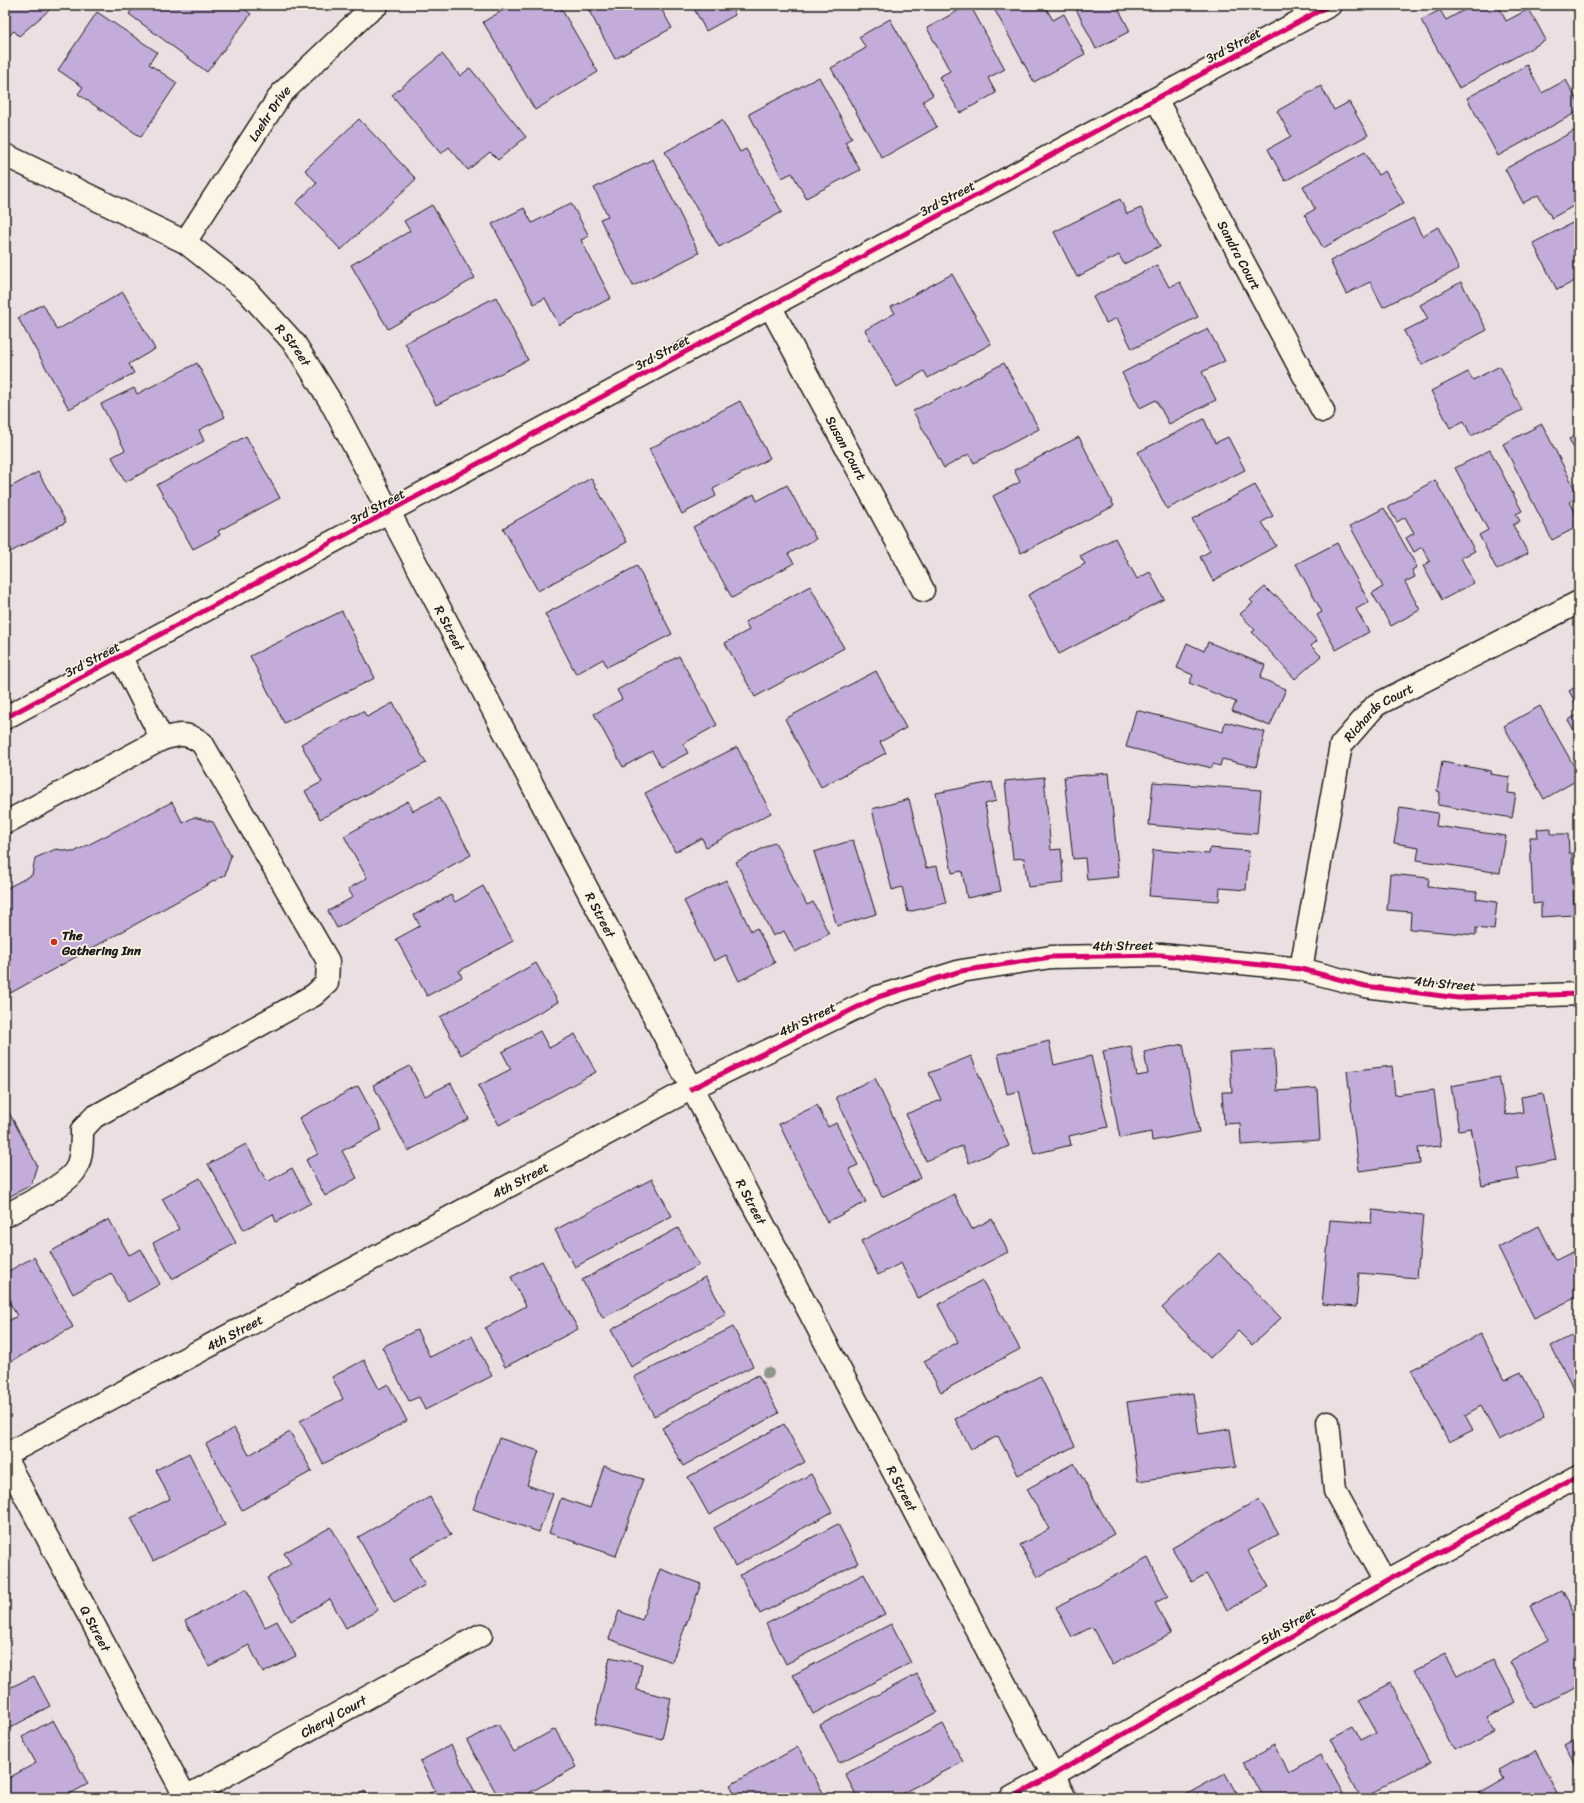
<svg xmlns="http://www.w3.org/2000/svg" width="1584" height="1803" font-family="Sriracha,sans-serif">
<rect width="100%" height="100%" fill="#ebdfe2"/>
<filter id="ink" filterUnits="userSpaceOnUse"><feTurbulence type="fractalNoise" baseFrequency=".025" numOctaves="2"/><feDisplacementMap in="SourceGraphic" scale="8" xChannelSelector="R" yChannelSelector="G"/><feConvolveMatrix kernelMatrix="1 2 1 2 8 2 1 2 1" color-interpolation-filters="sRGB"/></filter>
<g filter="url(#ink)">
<path fill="#c3abda" stroke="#1c1c1c" d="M5 5H55L19 36 14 31 5 39Z
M135 5H239L251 14 207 72 129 14Z
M512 5H559L598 72 535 110 483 22Z
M586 5H659L672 28 615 59Z
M692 5H730L735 15 706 31Z
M968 5H970L1005 69 988 78 996 93 960 113 939 77 950 71 927 28Z
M992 5H1044L1053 20 1064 14 1085 54 1034 82Z
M1074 5H1125L1118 8 1130 31 1096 49Z
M1473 5H1498L1506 21 1529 9 1546 40 1459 88 1421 20 1440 10 1446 20Z
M97 12 157 52 149 64 177 83 141 137 78 94 83 87 58 70Z
M890 19 933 95 923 101 937 127 882 158 831 68 866 48 859 37Z
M442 54 460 76 470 68 526 137 498 160 490 152 468 170 449 147 441 154 392 95Z
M1527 65 1542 93 1566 80 1579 104V111L1498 156 1467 98Z
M819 77 852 138 845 142 860 170 806 198 792 173 782 178 749 114Z
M1321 86 1334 110 1349 102 1368 135 1285 181 1268 149 1291 136 1277 111Z
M359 119 416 179 341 250 296 203 317 183 305 170Z
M722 120 740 152 746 149 782 212 719 247 665 152Z
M1579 128V203L1552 218 1538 195 1523 203 1505 169Z
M1365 152 1378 175 1385 171 1404 203 1323 248 1305 215 1315 209 1303 186Z
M653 159 699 253 633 286 600 219 608 216 594 188Z
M1120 199 1127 214 1141 208 1160 246 1124 264 1119 255 1077 277 1054 232Z
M571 203 589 236 581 240 611 298 559 325 545 298 534 304 492 224 524 208 532 223Z
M432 205 475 278 388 329 351 265 410 231 404 221Z
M1413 218 1422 236 1438 227 1459 269 1383 307 1370 282 1346 294 1330 261Z
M1572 223 1579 236V279L1557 290 1533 243Z
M1157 265 1169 287 1180 282 1198 317 1132 349 1117 318 1106 323 1093 297Z
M952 274 991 344 928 378 924 371 897 387 865 330 895 313 891 307Z
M1461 282 1487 330 1422 365 1404 331 1428 319 1420 305Z
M123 292 155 349 129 364 134 373 69 409 18 318 43 304 57 330Z
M496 297 528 360 436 405 405 343Z
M1208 329 1225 361 1202 372 1216 400 1169 424 1156 400 1140 408 1122 373Z
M197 363 225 417 199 430 204 441 125 482 112 457 125 450 101 404 134 388 137 394Z
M1004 363 1039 429 974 463 969 454 944 468 913 411Z
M1500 366 1522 410 1471 436 1464 421 1450 428 1431 391 1468 372 1473 380Z
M740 401 770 458 713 489 716 496 682 514 649 449Z
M1204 419 1215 443 1228 437 1245 470 1167 509 1138 452Z
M1542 424 1579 497 1570 502 1579 520V526L1552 540 1503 444Z
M1579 434V458L1569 439Z
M246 436 280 498 218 531 220 535 193 549 157 485Z
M1079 437 1114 506 1021 553 993 496 1020 482 1014 470Z
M1490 450 1522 511 1516 514 1520 521 1513 525 1528 553 1497 570 1479 535 1488 530 1455 468Z
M38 472 66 522 5 555V490Z
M591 478 627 542 538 591 503 528Z
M1435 480 1475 551 1461 558 1474 583 1442 600 1423 566 1430 561 1422 547 1414 552 1406 538 1414 533 1405 517 1397 522 1388 507Z
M787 485 816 539 788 554 794 563 732 598 693 527 754 494 757 501Z
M1255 485 1273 516 1262 522 1276 546 1213 581 1200 557 1210 551 1192 519Z
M1384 508 1417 567 1412 570 1415 577 1405 582 1420 610 1391 626 1372 593 1383 587 1350 526Z
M1115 538 1137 579 1150 572 1164 599 1059 654 1028 595 1085 564 1080 556Z
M1337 543 1369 602 1356 609 1369 632 1336 650 1317 615 1322 612 1296 564Z
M637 566 672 634 607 667 603 659 576 674 545 614Z
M810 586 844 648 755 697 725 643 749 630 745 622Z
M1265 587 1274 596 1276 595 1317 641 1311 646 1321 656 1295 679 1252 632 1255 630 1240 614 1253 603 1250 600Z
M342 611 375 678 284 723 250 656Z
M1208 642 1265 665 1260 678 1286 689 1270 726 1232 711 1236 702 1189 683 1193 675 1177 668 1187 643 1204 651Z
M679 656 717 725 683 744 688 753 661 767 652 751 623 767 594 714 622 699 617 690Z
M876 671 906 728 880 742 886 753 821 787 785 719Z
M1579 685V709L1569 691Z
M393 703 426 763 320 819 305 791 322 782 301 744 363 711 367 717Z
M1540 706 1579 775V779L1544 799 1504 726Z
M1136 710 1223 732 1225 722 1265 732 1256 767 1222 759 1220 766 1213 764 1212 768 1126 747Z
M1579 714V739L1568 720Z
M737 747 771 813 706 847 702 838 675 852 645 793Z
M1442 762 1491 771 1490 774 1510 777 1508 793 1516 794 1512 818 1438 805 1440 792 1437 791Z
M1109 773 1119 877 1087 880 1085 858 1073 859 1064 777Z
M1044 777 1051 850 1061 849 1064 883 1028 887 1024 858 1013 859 1005 781Z
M992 782 996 801 985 804 1001 891 967 898 962 871 952 873 936 793Z
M1153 782 1261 790 1257 834 1149 825Z
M440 797 471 855 337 928 328 911 353 897 348 889 367 878 344 836 408 801 413 811Z
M909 799 926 868 937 866 946 903 908 912 902 887 892 890 872 809Z
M172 802 183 823 194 817 213 822 231 856 225 875 5 996V889L32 875 35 858 56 849 74 852Z
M1400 807 1438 813 1436 826 1506 836 1500 873 1417 860 1419 847 1394 843Z
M1551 828V834H1568L1569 853H1572L1574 915 1541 917V903L1533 904 1530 837H1538L1537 829Z
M853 840 876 914 837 926 814 852Z
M775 842 807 905 813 902 829 934 795 952 784 931 773 936 736 862Z
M1210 848 1249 851 1246 890 1220 888 1219 901 1149 896 1153 850 1209 854Z
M1390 874 1429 878 1428 887 1477 892 1476 899 1497 902 1494 930 1476 928V935L1410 929 1411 912 1387 910Z
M726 880 751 931 757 928 775 963 739 981 726 955 714 961 684 901Z
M483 886 513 941 459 971 462 977 427 996 396 939 420 926 414 915 451 895 455 902Z
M536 963 558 1002 461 1055 440 1017Z
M540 1031 549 1048 575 1034 596 1072 499 1125 478 1086 511 1069 502 1052Z
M1049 1041 1054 1065 1091 1056 1108 1127 1069 1136 1071 1145 1034 1154 1019 1091 1007 1094 998 1054Z
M1183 1044 1199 1132 1152 1141 1151 1132 1120 1138 1103 1051 1131 1046 1137 1076 1148 1074 1144 1052Z
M1274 1049 1277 1091 1317 1088 1320 1140 1241 1145 1240 1123 1224 1124 1222 1092H1232L1229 1052Z
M971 1056 1009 1146 969 1163 962 1146 926 1161 906 1114 941 1100 929 1073Z
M410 1066 425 1096 451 1083 469 1119 408 1151 373 1085Z
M1392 1066 1395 1095 1434 1090 1441 1146 1418 1148 1420 1163 1359 1171 1347 1071Z
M1499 1077 1506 1115 1523 1112 1521 1097 1543 1093 1556 1160 1517 1168 1519 1179 1482 1186 1471 1128 1459 1130 1451 1086Z
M875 1078 921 1178 882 1197 836 1097Z
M358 1086 382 1130 342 1151 357 1178 325 1196 306 1160 318 1154 299 1118Z
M5 1105 37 1165 31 1185 5 1199Z
M817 1105 828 1127 836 1123 858 1165 849 1169 866 1202 827 1222 779 1124Z
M246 1144 267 1182 292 1168 311 1203 276 1222 273 1214 244 1230 208 1164Z
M200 1178 236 1243 172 1279 153 1243 179 1229 162 1199Z
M652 1179 672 1216 575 1267 555 1230Z
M954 1194 972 1229 992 1219 1008 1252 918 1298 901 1263 878 1275 861 1241Z
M1372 1210 1423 1215 1417 1278 1359 1273 1356 1307 1322 1304 1330 1220 1371 1223Z
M109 1219 129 1255 141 1249 160 1284 128 1302 111 1273 73 1294 50 1252Z
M1539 1226 1556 1260 1579 1249V1296L1534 1318 1498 1247Z
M678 1228 699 1265 603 1318 582 1280Z
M1219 1253 1281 1318 1252 1345 1238 1331 1210 1358 1162 1308Z
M34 1257 73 1327 8 1363 5 1358V1323L17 1316 5 1294V1273Z
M542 1261 578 1329 505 1367 485 1328 526 1306 511 1277Z
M705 1277 726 1314 631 1367 611 1330Z
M982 1280 1020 1349 941 1392 924 1361 958 1342 938 1305Z
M733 1327 753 1366 654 1416 634 1377Z
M417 1330 430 1357 472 1336 492 1376 425 1410 419 1397 409 1401 382 1347Z
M1579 1332V1398L1551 1346Z
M1480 1334 1504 1380 1521 1372 1544 1417 1499 1440 1481 1406 1465 1415 1473 1430 1449 1442 1411 1370Z
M364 1360 379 1389 388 1384 407 1421 323 1464 300 1421 343 1399 332 1377Z
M758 1375 779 1413 683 1466 662 1428Z
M1040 1376 1075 1446 1018 1475 998 1436 971 1449 955 1419Z
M1193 1393 1199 1434 1230 1429 1236 1467 1138 1481 1127 1402Z
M784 1424 805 1462 709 1515 688 1477Z
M234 1428 249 1455 290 1432 312 1471 242 1510 206 1444Z
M499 1438 539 1451 527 1485 553 1494 539 1532 473 1509Z
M189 1453 225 1525 153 1561 131 1518 170 1499 156 1470Z
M1074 1463 1114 1534 1038 1577 1020 1545 1049 1529 1027 1489Z
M604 1466 643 1479 616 1556 549 1533 561 1498 590 1508Z
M811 1474 832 1512 735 1566 714 1528Z
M430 1497 451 1535 410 1558 425 1585 394 1602 358 1537Z
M1259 1499 1279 1534 1248 1551 1269 1587 1227 1610 1206 1574 1192 1582 1172 1548Z
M838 1524 858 1563 760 1614 740 1575Z
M331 1527 378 1610 346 1628 330 1599 291 1621 267 1578 291 1564 284 1553Z
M1148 1558 1168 1596 1155 1603 1171 1634 1112 1665 1092 1627 1072 1637 1056 1607Z
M660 1569 701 1584 672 1662 609 1639 619 1611 642 1620Z
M864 1574 885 1614 786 1664 766 1624Z
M246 1589 265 1627 277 1621 296 1656 263 1673 249 1645 209 1666 185 1621Z
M1561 1591 1579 1623V1684L1535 1708 1510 1662 1549 1640 1531 1607Z
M891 1624 911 1663 813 1714 793 1675Z
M1445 1654 1457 1677 1493 1659 1516 1703 1488 1718 1495 1730 1456 1750 1414 1670Z
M610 1657 642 1664 637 1690 671 1698 662 1739 595 1724Z
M917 1674 937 1712 839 1763 820 1725Z
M34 1676 50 1706 10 1728 9 1727 5 1729V1690Z
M1390 1683 1431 1763 1361 1798 1330 1739 1353 1727 1361 1742 1377 1734 1358 1700Z
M53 1720 88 1784 62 1798H5V1780L36 1763 22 1737Z
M498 1724 514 1752 555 1729 576 1767 520 1798H499L467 1741Z
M943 1724 963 1762 893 1798H858L845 1774Z
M1579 1738V1771L1566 1745Z
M451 1745 478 1798H421L435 1790 420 1761Z
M1275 1746 1289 1772 1321 1754 1345 1798H1263L1244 1763Z
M798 1747 826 1798H737L730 1785Z
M1534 1751 1560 1798H1471L1505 1778 1500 1770Z
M1225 1773 1239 1798H1180Z
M365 1791 368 1798H352Z"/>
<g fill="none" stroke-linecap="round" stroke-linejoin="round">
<defs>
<g id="minor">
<path id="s1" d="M1156 99 1323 411"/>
<path id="s2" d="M5 155 185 242 247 291 295 344 332 404 389 512 1065 1798"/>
<path id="s3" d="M185 242 281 94 362 17 377 5"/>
<path id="s4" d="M770 306 923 590"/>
<path d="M120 656 162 739"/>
<path d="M5 718 1330 5"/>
<path d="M5 823 162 739C179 734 187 732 202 743L328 961 327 983 314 995 94 1117 82 1130C82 1142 82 1157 76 1169 68 1185 22 1206 5 1216"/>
<path id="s5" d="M1301 969 1341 745 1376 705 1579 602"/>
<path d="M1328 1422 1335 1491 1385 1582"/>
<path id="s6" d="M5 1455 696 1086 878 997 961 971 1051 957 1161 955 1301 969 1365 986 1458 998 1579 994"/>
<path id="s7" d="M5 1458 186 1798"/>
<path id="s8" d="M186 1797 481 1635"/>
<path d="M1011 1798 1053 1775 1385 1582 1579 1476"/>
</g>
</defs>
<use href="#minor" stroke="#1c1c1c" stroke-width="25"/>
<use href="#minor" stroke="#fcf5e5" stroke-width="22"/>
<defs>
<path id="cycleway" d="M5 718 1330 5
M691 1089 878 997 961 971 1051 957 1161 955 1301 969 1365 986 1458 998 1579 994
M1011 1798 1053 1775 1385 1582 1579 1476"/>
</defs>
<use href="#cycleway" stroke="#fcf5e5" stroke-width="8"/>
<use href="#cycleway" stroke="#d6006c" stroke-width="5"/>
</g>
<circle fill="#91968d" cx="768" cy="1373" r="6"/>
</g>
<circle fill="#c8321e" stroke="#fcf5e5" stroke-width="1.5" cx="54" cy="942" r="4"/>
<g text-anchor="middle" stroke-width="3.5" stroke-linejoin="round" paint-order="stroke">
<g font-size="13" fill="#1c1c1c" stroke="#fcf5e5">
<text transform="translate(1233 45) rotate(-28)" y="5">3rd Street</text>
<text dy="5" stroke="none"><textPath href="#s3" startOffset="154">Laehr Drive</textPath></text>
<text transform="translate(947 198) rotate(-28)" y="5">3rd Street</text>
<text dy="5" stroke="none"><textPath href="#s1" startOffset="177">Sandra Court</textPath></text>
<text dy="5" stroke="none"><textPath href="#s2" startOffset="350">R Street</textPath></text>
<text transform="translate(662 352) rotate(-28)" y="5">3rd Street</text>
<text dy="5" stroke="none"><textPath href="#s4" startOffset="161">Susan Court</textPath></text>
<text transform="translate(377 506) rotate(-28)" y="5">3rd Street</text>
<text dy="5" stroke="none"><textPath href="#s2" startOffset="674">R Street</textPath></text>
<text transform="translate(92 659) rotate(-28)" y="5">3rd Street</text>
<text dy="5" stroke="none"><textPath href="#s5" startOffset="278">Richards Court</textPath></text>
<text dy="5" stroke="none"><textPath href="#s2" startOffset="998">R Street</textPath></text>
<text transform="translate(1123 945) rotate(-1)" y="5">4th Street</text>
<text transform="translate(1445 983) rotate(5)" y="5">4th Street</text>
<text transform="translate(807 1019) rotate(-26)" y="5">4th Street</text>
<text dy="5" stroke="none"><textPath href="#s6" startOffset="584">4th Street</textPath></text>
<text dy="5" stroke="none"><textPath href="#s2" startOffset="1322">R Street</textPath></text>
<text dy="5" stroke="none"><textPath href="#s6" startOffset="260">4th Street</textPath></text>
<text dy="5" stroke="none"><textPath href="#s2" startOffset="1646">R Street</textPath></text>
<text transform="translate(1288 1625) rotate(-30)" y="5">5th Street</text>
<text dy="5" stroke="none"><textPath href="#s7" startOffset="193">Q Street</textPath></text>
<text dy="5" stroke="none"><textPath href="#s8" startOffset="168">Cheryl Court</textPath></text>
</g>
<g font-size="13" font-weight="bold" fill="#1c1c1c" stroke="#fcf5e5" text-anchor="start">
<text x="62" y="940">The<tspan x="62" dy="15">Gathering Inn</tspan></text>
</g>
</g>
<rect width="1584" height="1803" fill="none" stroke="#fcf5e5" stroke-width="20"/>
<rect x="10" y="10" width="1564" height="1783" fill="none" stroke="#1c1c1c" stroke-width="1.5" filter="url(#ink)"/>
</svg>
